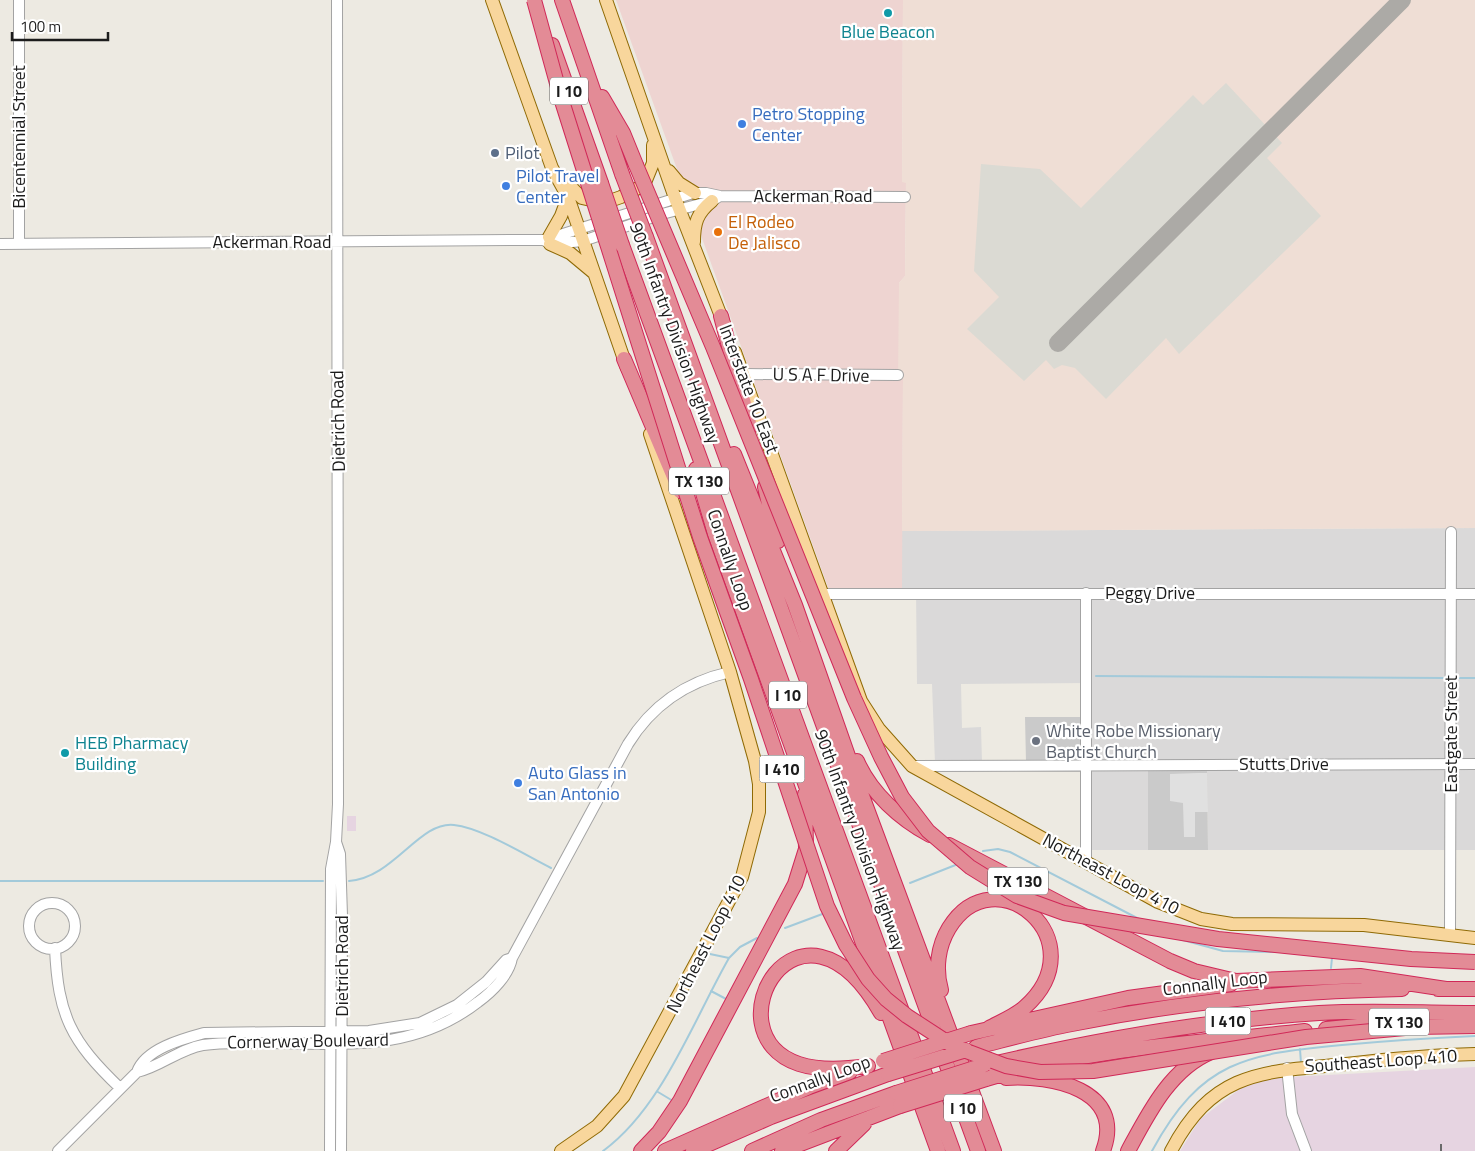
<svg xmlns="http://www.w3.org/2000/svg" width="1475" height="1151" font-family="'Titillium Web',sans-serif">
<rect width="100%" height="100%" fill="#edeae2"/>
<path fill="#dad9d9" d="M1475 528V850H1208L1207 770H1148V850H1091V683L961 684 962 728 981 727 982 762 935 763 932 684H917L916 590H902V531Z"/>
<path fill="#eed4d1" d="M616 0H903L902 182H906L905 276 899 283V379H903L902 590H829Z"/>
<path fill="#e6d4e1" d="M347 816H356V831H347Z
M1475 1067V1151H1180L1200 1119 1241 1088 1272 1078Z"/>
<path fill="#cacaca" d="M1025 717H1081V762H1026Z
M1207 769 1208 850H1148V770Z"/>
<path fill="#efded5" d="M903 0H1475V528L902 531 903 379H898L899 283 905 276 906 183 902 182Z"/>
<path fill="#dbdad3" d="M1226 83 1282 143 1267 158 1321 216 1179 354 1166 338 1106 399 1075 368 1062 365 1054 369 1046 360 1024 381 967 329 999 297 974 271 981 164 1040 169 1081 208 1193 95 1203 105Z"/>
<path fill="#e0e0e0" d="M1198 773H1207L1208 812H1195V837H1184L1183 803 1170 801V774Z"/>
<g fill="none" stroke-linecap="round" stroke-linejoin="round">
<path stroke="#a3cada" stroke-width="2" d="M1096 676 1444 678
M1455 678H1475
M983 851 998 849 1010 852 1139 919
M0 881H323
M349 881C394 878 419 821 454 825 482 828 525 855 551 868
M910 883 958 864
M785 928 825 913
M1179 939 1223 951 1275 952
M710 954 729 958
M1331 968 1332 958
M711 991 728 1000
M1300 1049 1301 1063
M658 1092 673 1101
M603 1151C662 1108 693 1021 729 958L740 947 757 938
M1152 1151C1201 1060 1247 1054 1342 1045 1386 1041 1431 1038 1475 1036"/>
<path stroke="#acaaa6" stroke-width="18" d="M1058 343 1402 0"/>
<defs>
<path id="minor" d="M19 0V244
M544 240 693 193H706L720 196 905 197
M0 244 522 240H544L550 244 583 241 662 214 712 201 720 196
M744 374 898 375
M825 594H1475
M914 766 1475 764
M336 842 340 854 342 916 341 1151
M1086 860V593
M29 926a23 23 0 1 1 46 0a23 23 0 1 1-46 0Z
M1450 935 1451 532
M55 948C58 1016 71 1041 120 1088
M1287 1068 1292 1114 1306 1151
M137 1072C145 1049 182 1039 204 1033L369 1031 420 1023 457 1005 486 982 506 960 512 958
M58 1151 137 1072C160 1067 179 1049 203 1045 222 1042 241 1043 260 1043 340 1043 411 1054 478 1002 492 992 509 975 512 958L628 744C652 705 685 682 730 672
M330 1151 331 869 336 842 338 804 337 0"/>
<path id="major" d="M492 0 552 168 568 197 627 368
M606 0 675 198 724 324
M669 171 679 183 695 193
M561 177 582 198 604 203 621 197 644 185 653 163V145
M549 237 561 216 568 197
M694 242C694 223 697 213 712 201
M550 244 570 253 594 273
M735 352 861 701 879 729 912 766 1158 902 1201 919 1232 924 1364 925 1475 938
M561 1151 597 1126 624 1096 742 877 759 812V784L755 761 730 672 650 434
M1171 1151C1214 1069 1265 1072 1346 1064 1389 1059 1432 1055 1475 1054"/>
<path id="highway" d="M562 0 622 174
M552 45 601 183
M602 97 623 133 636 165
M646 237 978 1151
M622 245 953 1151
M721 316 750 427
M624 359 680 491
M734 454 795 605 861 793 994 1151
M696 469 715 534 938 1151
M765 487 778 541
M857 761C871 793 900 819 930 835
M949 845 1170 961 1194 971 1236 981 1360 976 1446 989
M1438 989H1475
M941 990C935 969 938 946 949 928 995 853 1099 941 1025 1007 1015 1016 1000 1022 989 1028
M1416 1027 1475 1026
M1326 1029 1379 1024
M971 1033 1128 998 1231 984
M976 1047C1008 1039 1040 1030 1072 1024 1181 1002 1291 991 1402 989
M992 1064C1100 1039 1209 1020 1319 1013 1371 1010 1423 1013 1475 1013
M868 1066C845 1069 821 1071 799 1064 707 1033 800 871 881 1013
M1006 1078C1051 1075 1126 1089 1103 1151
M986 1079C1089 1048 1198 1043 1305 1031
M641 1151 659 1132 680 1101 795 884 806 849 805 794
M665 1151 809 1087 850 1072
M693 1151 771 1117 888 1074
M752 1151 821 1120 896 1093
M782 1151 900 1106
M836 1151 864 1124
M1128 1151C1148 1114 1170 1069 1211 1052"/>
</defs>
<use href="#minor" stroke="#a3a3a3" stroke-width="12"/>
<use href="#major" stroke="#8f6a05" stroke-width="14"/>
<use href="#highway" stroke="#d02958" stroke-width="16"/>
<use href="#minor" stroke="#fff" stroke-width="10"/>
<use href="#major" stroke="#f8d69c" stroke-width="12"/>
<use href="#highway" stroke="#e38b96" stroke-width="14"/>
<path stroke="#6a6a6a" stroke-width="2" stroke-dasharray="10 10" stroke-linecap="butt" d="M1441 1144V1151"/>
<defs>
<path id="highway-bridge" d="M534 0 561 98 700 537 751 679 827 906 846 945 868 979 886 999 907 1016 953 1046 1006 1066 1040 1072 1093 1071 1306 1037 1416 1027
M636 165 713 347 854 698 881 757 902 797 928 831 970 867 1017 896 1064 913 1218 939 1411 959 1475 962
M622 174 646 237
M601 183 622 245
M883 1061 971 1033
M888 1074 966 1050
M896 1093 984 1065
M900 1106 986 1079"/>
</defs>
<use href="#highway-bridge" stroke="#d02958" stroke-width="16" stroke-linecap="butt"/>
<use href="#highway-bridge" stroke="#e38b96" stroke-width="14"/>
</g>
<g fill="#0f9aa8" stroke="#fff" stroke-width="2">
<circle cx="888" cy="13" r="5"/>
<circle cx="65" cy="753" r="5"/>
</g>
<g fill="#3f7fe0" stroke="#fff" stroke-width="2">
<circle cx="742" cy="124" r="5"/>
<circle cx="506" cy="186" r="5"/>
<circle cx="518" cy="783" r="5"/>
</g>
<circle fill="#5c6f8a" stroke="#fff" stroke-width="2" cx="495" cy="153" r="5"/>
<circle fill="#e8710a" stroke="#fff" stroke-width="2" cx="718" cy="232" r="5"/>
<circle fill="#6b7280" stroke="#fff" stroke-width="2" cx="1036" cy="741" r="5"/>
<g text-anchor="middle" stroke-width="4.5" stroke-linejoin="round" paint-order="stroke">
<g fill="#fff" stroke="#606060" stroke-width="1">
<rect x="550" y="77.5" width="38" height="27" rx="4"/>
<rect x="669" y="467.5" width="60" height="27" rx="4"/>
<rect x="769" y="681.5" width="38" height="27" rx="4"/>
<rect x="759.5" y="755.5" width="45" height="27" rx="4"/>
<rect x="988" y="867.5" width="60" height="27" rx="4"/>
<rect x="1205.5" y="1007.5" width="45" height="27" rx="4"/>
<rect x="1369" y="1008.5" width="60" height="27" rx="4"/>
<rect x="944" y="1094.5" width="38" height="27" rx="4"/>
</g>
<g font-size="16" font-weight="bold" fill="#1c1c1c">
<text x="569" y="97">I 10</text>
<text x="699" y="487">TX 130</text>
<text x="788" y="701">I 10</text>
<text x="782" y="775">I 410</text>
<text x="1018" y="887">TX 130</text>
<text x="1228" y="1027">I 410</text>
<text x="1399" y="1028">TX 130</text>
<text x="963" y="1114">I 10</text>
</g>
<g font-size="18" fill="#0d838f" stroke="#fff">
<text x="888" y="38">Blue Beacon</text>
<text x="75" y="749" text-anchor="start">HEB Pharmacy<tspan x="75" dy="21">Building</tspan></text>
</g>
<g font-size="18" fill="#366cbe" stroke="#fff" text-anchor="start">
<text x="752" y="120">Petro Stopping<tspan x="752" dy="21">Center</tspan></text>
<text x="516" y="182">Pilot Travel<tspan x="516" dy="21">Center</tspan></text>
<text x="528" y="779">Auto Glass in<tspan x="528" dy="21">San Antonio</tspan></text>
</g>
<g font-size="18" fill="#1c1c1c" stroke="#fff">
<text transform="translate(19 137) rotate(-90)" y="6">Bicentennial Street</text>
<text x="813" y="202">Ackerman Road</text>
<text x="272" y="248">Ackerman Road</text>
<text transform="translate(675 333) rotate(70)" y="6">90th Infantry Division Highway</text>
<text transform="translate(821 375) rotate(1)" y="6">U S A F Drive</text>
<text transform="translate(749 389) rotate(69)" y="6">Interstate 10 East</text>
<text transform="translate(338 421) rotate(-91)" y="6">Dietrich Road</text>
<text transform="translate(730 560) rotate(71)" y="6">Connally Loop</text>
<text x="1150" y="599">Peggy Drive</text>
<text transform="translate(1451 734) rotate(-90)" y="6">Eastgate Street</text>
<text x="1284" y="770">Stutts Drive</text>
<text transform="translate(860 840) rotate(70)" y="6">90th Infantry Division Highway</text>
<text transform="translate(1111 874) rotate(28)" y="6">Northeast Loop 410</text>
<text transform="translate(706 944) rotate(-63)" y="6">Northeast Loop 410</text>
<text transform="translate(342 966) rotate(-90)" y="6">Dietrich Road</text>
<text transform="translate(1215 983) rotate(-7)" y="6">Connally Loop</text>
<text transform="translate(308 1041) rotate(-1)" y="6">Cornerway Boulevard</text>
<text transform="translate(1381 1061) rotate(-4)" y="6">Southeast Loop 410</text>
<text transform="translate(820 1079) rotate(-20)" y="6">Connally Loop</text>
</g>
<g font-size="18" fill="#4e5e75" stroke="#fff" text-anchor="start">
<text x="505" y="159">Pilot</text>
</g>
<g font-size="18" fill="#c56008" stroke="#fff" text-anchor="start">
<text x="728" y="228">El Rodeo<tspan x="728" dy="21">De Jalisco</tspan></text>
</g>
<g font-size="18" fill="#5b616d" stroke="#fff" text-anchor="start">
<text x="1046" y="737">White Robe Missionary<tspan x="1046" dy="21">Baptist Church</tspan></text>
</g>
</g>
<path d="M12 32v8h96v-8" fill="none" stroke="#1c1c1c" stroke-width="2.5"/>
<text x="20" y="32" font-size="15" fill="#1c1c1c" stroke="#ffffff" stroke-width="4" paint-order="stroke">100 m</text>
</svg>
